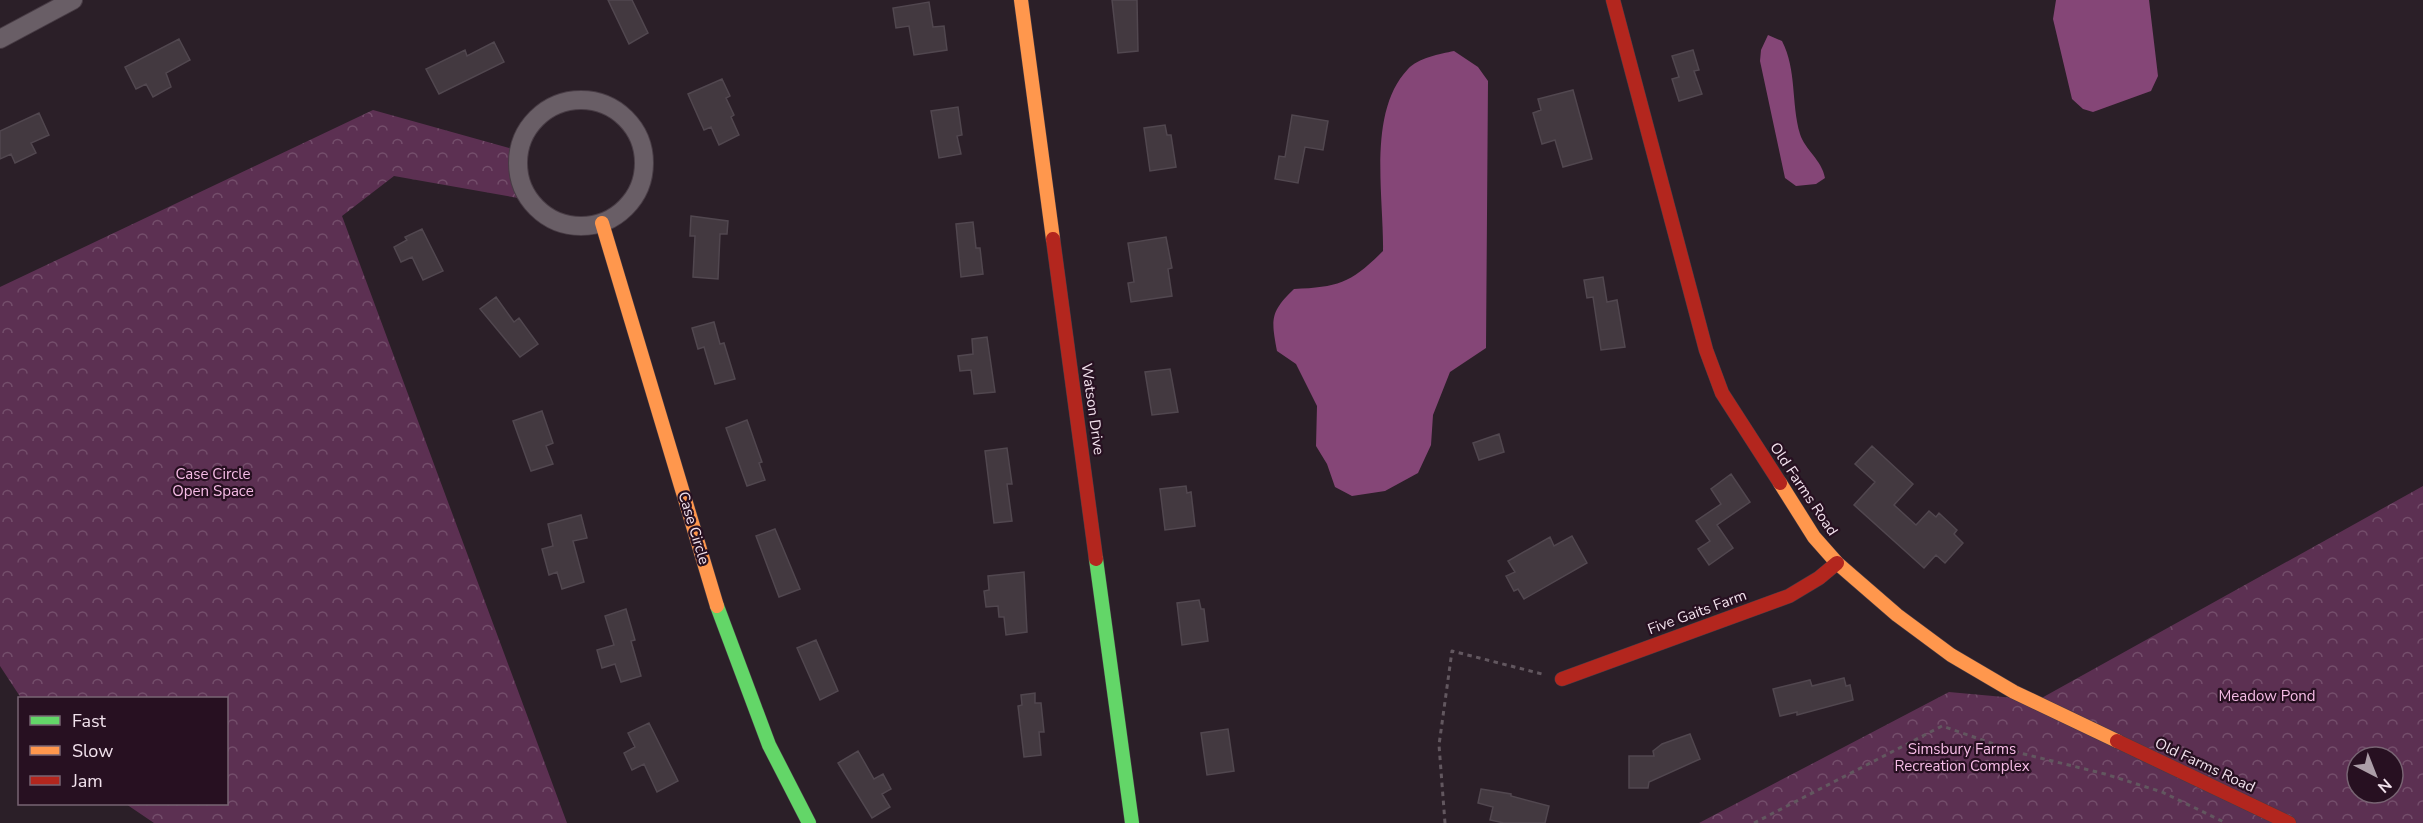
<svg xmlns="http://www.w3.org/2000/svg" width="2423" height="823" font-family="'Nunito Sans',sans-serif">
<defs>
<pattern id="park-crowns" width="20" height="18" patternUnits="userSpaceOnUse" patternTransform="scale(1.5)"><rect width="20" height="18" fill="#5c3052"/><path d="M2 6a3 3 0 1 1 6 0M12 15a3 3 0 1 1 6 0" fill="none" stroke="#744e6b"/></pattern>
</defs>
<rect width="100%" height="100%" fill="#2b1f28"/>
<path fill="url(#park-crowns)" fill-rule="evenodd" d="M373 110 516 150 510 174 518 198 394 176 342 216 567 823H154L126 804H226V698H21L0 666V287Z
M2423 486V823H1699L1949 692 2038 700ZM2357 757H2393V793H2357Z"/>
<path fill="#854677" d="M2056 0H2149L2158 76 2151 91 2093 112 2083 109 2072 99 2053 19Z
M1768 35 1782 41C1797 70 1791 103 1800 134 1805 150 1822 160 1825 178L1816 184 1796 186 1785 178 1760 61 1761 50Z
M1454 51 1478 67 1488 81 1486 348 1450 372 1433 415 1431 445 1418 473 1385 491 1352 496 1335 487 1327 464 1316 446 1317 406 1296 364 1277 351C1271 319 1270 312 1294 289 1339 287 1351 283 1383 251 1384 196 1367 112 1408 69 1418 58 1440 54 1454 51Z"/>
<path fill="#433940" stroke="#51474f" stroke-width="1.5" d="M608 0H632L648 33 629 44Z
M1112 0H1137L1138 51 1118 53Z
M929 2 933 27 944 26 947 50 914 55 909 26 896 28 893 8Z
M179 39 190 60 166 73 171 87 153 97 146 84 136 89 125 67Z
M494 42 504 62 439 94 426 69 465 50 467 56Z
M1693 50 1699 70 1694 71 1702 94 1679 101 1672 79 1679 77 1672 56Z
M722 79 730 96 726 98 734 115 731 117 739 135 719 145 711 127 704 130 688 94Z
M1573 90 1592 159 1563 167 1555 140 1542 144 1533 113 1541 110 1538 99Z
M958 107 962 135 957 136 961 154 939 158 931 111Z
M39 113 49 135 31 143 36 153 15 163 11 154 0 159V131Z
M1292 115 1328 121 1323 150 1305 147 1298 183 1275 179 1279 156 1285 157Z
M1165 125 1167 135H1171L1176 167 1150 171 1144 128Z
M691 216 728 221 727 234H720L718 279 693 277 695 236H690Z
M973 222 976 248H980L983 274 961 277 956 224Z
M422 229 443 271 423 280 412 257 401 262 394 247 407 240 405 237Z
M1166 237 1172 268 1168 269 1172 296 1131 302 1128 283 1134 282 1128 243Z
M1603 277 1607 302 1617 300 1625 347 1601 350 1593 297 1587 298 1584 280Z
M496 297 514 322 519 318 538 344 520 357 480 309Z
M714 322 720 344 724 343 735 379 715 384 704 347 698 349 692 328Z
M987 337 995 392 974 394 971 370 960 371 958 356 973 354 972 339Z
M1170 369 1178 412 1152 415 1145 372Z
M542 411 553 443 546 446 553 464 531 471 513 421Z
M747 420 762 462 759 463 765 480 747 486 726 428Z
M1499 434 1504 452 1479 460 1473 443Z
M1872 446 1913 484 1894 505 1916 525 1929 511 1936 517 1939 513 1957 530 1954 534 1963 543 1945 563 1936 555 1924 568 1854 505 1875 482 1855 464Z
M1007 448 1012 484H1007L1012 521 994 523 985 451Z
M1731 474 1750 502 1717 525 1733 548 1709 565 1698 549 1710 541 1696 521 1721 504 1711 489Z
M1186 486 1187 493 1191 492 1195 526 1165 530 1160 489Z
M581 515 587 538 573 541 584 582 562 589 557 572 549 575 542 549 553 546 548 524Z
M775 529 800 589 779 597 756 536Z
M1572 536 1587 563 1524 599 1518 589 1514 591 1506 576 1515 572 1508 561 1550 537 1554 546Z
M1024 572 1027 632 1006 635 1004 617H999L998 606 986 607 984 591 989 590 988 576Z
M1199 600 1201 609H1204L1208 641 1182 645 1177 603Z
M626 609 635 640 631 641 641 676 621 682 615 664 602 668 597 650 614 645 605 616Z
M816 640 838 691 820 700 797 648Z
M1844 678 1846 686 1850 685 1853 700 1797 715V712L1780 716 1773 689 1810 680 1812 686Z
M1035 693V703H1041L1044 732H1039L1041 755 1024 757 1018 706 1022 705 1021 695Z
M649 723 678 781 657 792 644 764 632 770 624 753 635 747 628 733Z
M1228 729 1234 771 1207 775 1201 733Z
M1690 734 1700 759 1649 782 1648 788H1629V756H1654L1653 751 1662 744Z
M858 751 874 779 883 774 891 789 882 794 890 807 872 818 838 763Z
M1481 789 1511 794V796L1549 806 1545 823H1504L1490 820 1493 807 1478 803Z"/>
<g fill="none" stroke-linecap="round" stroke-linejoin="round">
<defs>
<path id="street" d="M0 39 73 0
M518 163a63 63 0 1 1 126 0a63 63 0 1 1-126 0Z"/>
<path id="fast" d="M1096 559 1132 823
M717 606 769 745 809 823"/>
<path id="slow" d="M1021 0 1053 239
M602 223 717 606
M1780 483 1814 537 1837 563 1897 615 1951 655 2014 692 2117 741"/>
<path id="jam" d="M1613 0 1706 350 1722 393 1780 483
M1053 239 1096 559
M1562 679 1789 596 1819 578 1837 563
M2117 741 2289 823"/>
</defs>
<use href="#street" stroke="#483c45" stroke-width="20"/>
<use href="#fast" stroke="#483c45" stroke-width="15"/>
<use href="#slow" stroke="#483c45" stroke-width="15"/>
<use href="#jam" stroke="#483c45" stroke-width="15"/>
<path stroke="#62575f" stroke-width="3" stroke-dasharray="4.5 4.5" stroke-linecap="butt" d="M1445 823 1439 745 1452 651 1542 674
M1754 823 1942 726 2020 753 2105 774 2162 792 2226 823"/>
<use href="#street" stroke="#695e66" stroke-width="18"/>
<use href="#fast" stroke="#63d668" stroke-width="14"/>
<use href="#slow" stroke="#ff974d" stroke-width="14"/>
<use href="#jam" stroke="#b3261e" stroke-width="14"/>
</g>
<g text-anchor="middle" stroke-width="4.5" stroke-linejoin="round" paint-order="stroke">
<g font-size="15" fill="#f2e2ed" stroke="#271021">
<text transform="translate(1093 409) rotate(82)" y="5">Watson Drive</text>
<text transform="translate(1804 489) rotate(56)" y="5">Old Farms Road</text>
<text transform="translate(694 528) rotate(73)" y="5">Case Circle</text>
<text transform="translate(1697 612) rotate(-20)" y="5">Five Gaits Farm</text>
<text transform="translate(2205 765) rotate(25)" y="5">Old Farms Road</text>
</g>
<g font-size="15" fill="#f7bde7" stroke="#271021">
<text x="213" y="479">Case Circle<tspan x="213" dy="17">Open Space</tspan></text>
<text x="2267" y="701">Meadow Pond</text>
<text x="1962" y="754">Simsbury Farms<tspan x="1962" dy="17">Recreation Complex</tspan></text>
</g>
</g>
<rect x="18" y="697" width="210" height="108" fill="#271021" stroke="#786473" stroke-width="1.5"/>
<rect x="30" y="716" width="30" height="9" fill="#63d668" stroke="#786473" stroke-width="1.5"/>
<text x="72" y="727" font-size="18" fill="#f2e2ed">Fast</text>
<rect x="30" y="746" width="30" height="9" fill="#ff974d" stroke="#786473" stroke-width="1.5"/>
<text x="72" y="757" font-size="18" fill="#f2e2ed">Slow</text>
<rect x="30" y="776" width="30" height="9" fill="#b3261e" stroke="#786473" stroke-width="1.5"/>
<text x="72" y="787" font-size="18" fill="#f2e2ed">Jam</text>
<g transform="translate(2375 775) rotate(138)"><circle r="28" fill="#271021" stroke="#786473" stroke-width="1.5"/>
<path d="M0-4.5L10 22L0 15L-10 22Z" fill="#ac9ea8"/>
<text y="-9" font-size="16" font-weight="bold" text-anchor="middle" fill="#f2e2ed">N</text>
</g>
</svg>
